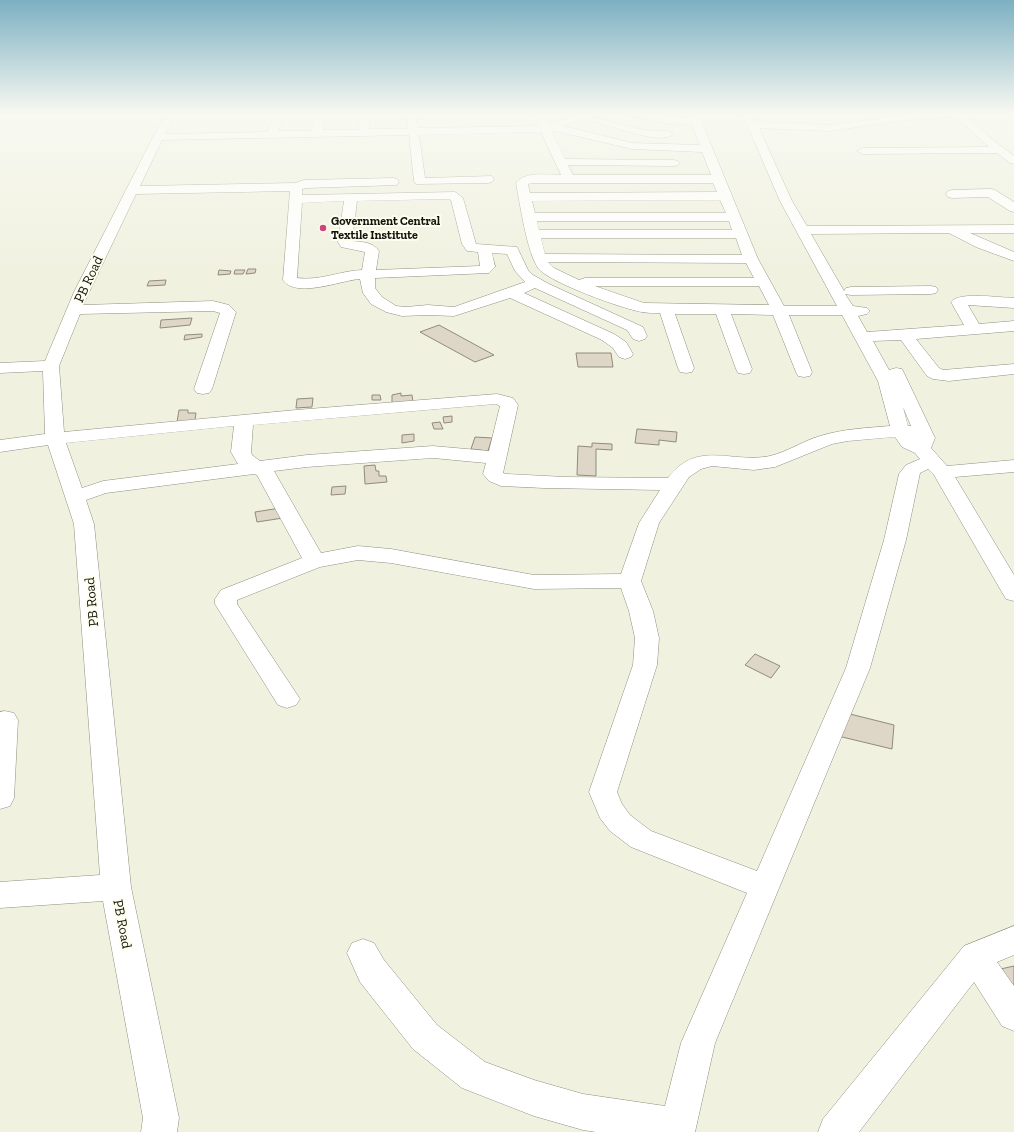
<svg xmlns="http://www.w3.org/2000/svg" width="1014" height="1132" font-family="'Zilla Slab',serif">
<rect width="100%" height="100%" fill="#f0f1df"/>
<path fill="#ded7c7" stroke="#918b7c" d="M248 269H256L255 273 246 274Z
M219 270 231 271 230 274 218 275Z
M235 270H245L243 274H234Z
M166 280 165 285 147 286 149 281Z
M192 318 190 325 160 328 161 320Z
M439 325 494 355 475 362 420 332Z
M202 334V337L184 340 185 335Z
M576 353H611L613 367H578Z
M401 393V396L412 395 413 402 392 403V395Z
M372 395H380L381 400H372Z
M313 398 312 407 296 408 297 399Z
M179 410H188V413H196L195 420 177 422Z
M452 416V422L444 423 443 417Z
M440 422 443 429H434L432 423Z
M637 429 677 432 676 442 659 440V445L635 443Z
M414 434V441L402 443V435Z
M475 437 492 438 488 451 471 449Z
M592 443 612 444V450L596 449V476L577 475 578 446 592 447Z
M375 465 376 471H379V476H386L387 482 365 484 364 466Z
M346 486 345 494 331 495 332 487Z
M280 508 283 518 257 522 255 512Z
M755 654 780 666 771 678 745 665Z
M842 712 894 725 892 749 838 736Z
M1014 966V999L996 970Z"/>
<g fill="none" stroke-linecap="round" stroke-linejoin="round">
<defs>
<path id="minor" d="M167 113H177L165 134 267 132 276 113H286L278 131H312L316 113H326L323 130H358L362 113H372L369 129H408L406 113H416L418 128 539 126 535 113H545L549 124 582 113H598L592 117 644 130 668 131 673 134C661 148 598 119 582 120 576 120 569 124 564 126L632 143 700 145 692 125 663 123 629 115 628 113C649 113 669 117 690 118L688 113H698L758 259 784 306H837L780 201 742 113H752L756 122 831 125 921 113H963L992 139 1014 156V164L1010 163 997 153 863 154 857 151 863 148 989 147 955 116 891 122 831 131 759 128 792 201 807 226 1014 225V233H970L1014 252V261L976 247 949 233 811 234 844 291 846 288 851 287 931 286 936 287 938 290 936 293 931 294 851 295 845 294 853 306 867 308 870 311 867 314 858 316 867 332 964 325 951 302C959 291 1001 298 1014 298V308L968 305 979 324 1014 321V331L916 339 939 368 943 370 1014 364V374L949 381 933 379 927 376 901 340 873 341 889 370 896 368 902 369 904 373 935 438 931 448 947 466 1014 460V472L955 477 1014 575V601L1006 599 1003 594 934 475 928 469 920 473 906 540 870 668 715 1043 695 1132H596L583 1130 534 1116 462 1088 413 1049 360 982 347 953 352 943 363 939 374 943 384 960 437 1025 485 1062 534 1080 583 1094 665 1106 681 1043 747 893 631 847 610 831 600 818 589 792 633 665 635 638 629 611 621 588 534 589 391 563 358 560 320 567 237 600V604L300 699 296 705 287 708 278 705 215 604V599L221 590 302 558 257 475 254 474 106 493 86 500 94 524 131 887 179 1118 177 1132H141L143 1118 103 901 0 908V882L100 875 74 524 48 445 0 452V440L45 434 43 371 0 373V363L45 361 74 292 153 137ZM551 130 632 149 702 152 711 175H573L568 165 674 166 678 165 680 163 678 161 674 160 565 159ZM541 132 561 175C548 175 525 171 516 183 520 204 527 252 538 268 548 282 623 309 642 312 647 313 654 313 660 313L678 368 680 372 686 373 692 372 694 368 675 314H716L736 369 738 373 744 374 750 373 752 369 731 314 773 315 796 372 798 376 804 377 810 376 812 372 789 315H842L878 381 890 426C866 428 843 429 820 436 803 441 787 452 770 456 732 464 697 439 668 478L565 477 506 474 503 473 518 405 513 398 497 394 296 410 64 432 59 366 80 314 213 311 220 313 194 389 197 393 203 394 209 393 212 389 236 312 229 305 213 301 83 305 136 194 290 191 283 280C296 299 342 280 360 279L363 293 371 304 386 312 402 316 428 315 454 316 510 298 602 340 613 348 619 357 625 359 631 357 633 354 626 342 614 334 524 293 535 288 627 330 633 339 639 341 645 339 647 336 643 327 549 284 533 275 528 270 517 247 476 244 463 198 455 192 302 195V189L306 188 397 185 399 182 397 179 393 178 304 180 295 183 140 186 162 140 409 135 414 181 416 184 488 183 492 182 494 179 492 176 425 178 419 135ZM532 183H713L717 192 530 193 528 184ZM449 199 451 200 462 244 467 251 478 252 480 266 376 270 379 251C373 242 362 242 352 241L357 201ZM720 200 726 213H535L532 201ZM344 201 338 242 341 247 365 252 362 270C339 271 321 281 297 278L302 203ZM537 221H729L732 230H539ZM541 238H736L742 255 545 254ZM492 253 507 254 515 271 525 282 454 307 428 305 406 307 396 306 382 297 375 288V278L489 273 495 267ZM548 262 746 263 754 278H585L579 280 554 268ZM595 286H759L769 305 644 303ZM496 404 500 406 489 451 433 446 307 455 260 461 252 455 251 452 253 425ZM903 407 911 426H908ZM234 426 231 452 238 464 103 481 82 488 66 443ZM895 437 902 447 915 453 920 459 906 465 899 474 884 540 846 668 757 871 651 831 630 815 622 804 617 792 657 665 659 638 653 611 641 581 659 523 689 477 701 469 712 466 754 470 775 467 832 444 848 441ZM433 458 486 463 483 474 489 481 501 486 544 488 660 490 639 523 621 574 534 575 391 549 358 546 321 553 274 471 307 467Z
M991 189 995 190 1014 202V212L1010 211 988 197 952 198 948 197 946 194 948 191 952 190Z
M5 711 14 713 18 720 14 798 10 806 0 809V712Z
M1014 926V955L997 962 1014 986V1031L1002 1026 974 982 859 1132H818L823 1119 964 946Z"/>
</defs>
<use href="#minor" stroke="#8f9080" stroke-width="1"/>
<use href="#minor" fill="#fff" fill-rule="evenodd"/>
</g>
<linearGradient id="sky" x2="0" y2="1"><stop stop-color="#7db0c2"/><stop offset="0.42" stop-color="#f8f9f1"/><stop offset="1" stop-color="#f8f9f1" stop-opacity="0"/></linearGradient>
<rect width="1014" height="272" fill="url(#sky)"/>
<circle fill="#ce447c" stroke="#fdfeed" stroke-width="1.5" cx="323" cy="228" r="4"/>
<g text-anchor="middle" stroke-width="4" stroke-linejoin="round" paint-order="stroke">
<g font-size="12" font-weight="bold" fill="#13140e" stroke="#fdfeed" text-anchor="start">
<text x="331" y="225">Government Central<tspan x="331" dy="14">Textile Institute</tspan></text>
</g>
<g font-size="14" fill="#13140e" stroke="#fdfeed">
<text transform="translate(88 279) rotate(-65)" y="5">PB Road</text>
<text transform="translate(91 602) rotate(-95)" y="5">PB Road</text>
<text transform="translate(123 924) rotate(79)" y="5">PB Road</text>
</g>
</g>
</svg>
